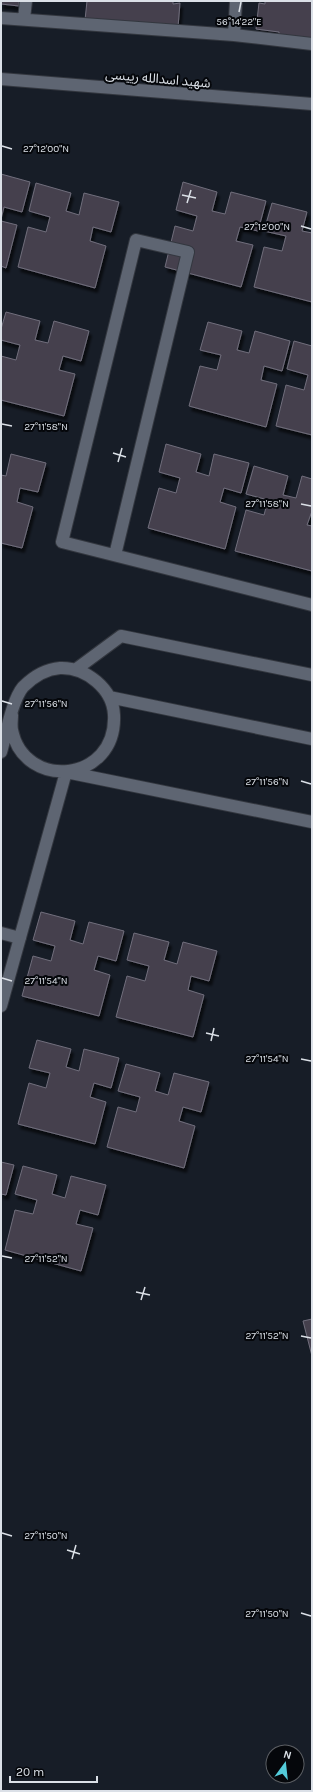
<svg xmlns="http://www.w3.org/2000/svg" width="313" height="1792" font-family="Karla,'Noto Sans Arabic',sans-serif">
<defs>
<filter id="shadow"><feDropShadow dx="2.5" dy="4.5" stdDeviation="1" flood-color="#0009"/></filter>
</defs>
<rect width="100%" height="100%" fill="#171d27"/>
<path fill="#44414e" stroke="#716e7c" filter="url(#shadow)" d="M1 1H19V6L1 4Z
M87 1H173V4L180 3 178 27 85 20Z
M265 1H312V41L279 37V32L256 29 259 3 265 4Z
M1 174 30 182 22 212 4 207 1 219Z
M183 182 217 192 212 211 225 214 231 192 266 201 258 231 240 227 236 241 253 245 241 287 165 267 175 226 193 231 197 216 176 210Z
M36 183 71 193 66 211 79 215 84 193 119 202 111 232 93 227 90 241 106 246 95 288 18 267 28 227 46 232 50 217 29 211Z
M272 203 307 212 302 231 312 233V302L254 287 264 247 282 251 286 236 264 231Z
M1 221 17 225 6 268 1 266Z
M6 312 40 321 35 340 48 343 54 321 89 331 81 361 63 356 59 370 75 374 64 416 1 400V356L16 360 20 345 1 340V329Z
M208 322 242 331 237 350 249 353 255 331 290 341 282 371 264 366 261 380 277 384 266 427 189 406 200 366 217 370 221 355 200 350Z
M294 341 312 346V435L276 426 286 385 304 390 308 375 287 369Z
M166 444 201 454 196 472 209 476 214 454 249 463 241 493 224 488 220 502 236 507 225 549 148 528 159 488 176 493 180 478 159 472Z
M11 454 46 463 38 492 20 488 17 502 33 507 22 548 1 543V475L6 476Z
M254 466 288 476 283 495 296 498 302 476 312 479V511L307 525 312 526V571L235 551 246 510 264 515 268 500 246 494Z
M41 912 75 921 70 940 83 944 89 922 124 931 116 961 98 956 94 970 110 975 99 1016 22 996 33 956 51 961 55 946 33 940Z
M134 933 169 942 164 960 177 964 183 942 217 951 209 981 191 976 188 990 204 995 193 1037 116 1017 127 976 145 981 149 966 127 960Z
M37 1040 71 1049 66 1067 79 1071 84 1049 119 1058 111 1088 94 1083 90 1097 106 1102 95 1144 18 1124 29 1083 46 1088 50 1073 29 1068Z
M126 1064 160 1073 155 1091 168 1095 174 1073 209 1082 201 1112 183 1107 179 1121 195 1126 184 1168 107 1147 118 1107 136 1112 140 1097 118 1091Z
M1 1162 14 1165 6 1195 1 1194Z
M23 1166 57 1175 52 1194 65 1198 71 1176 106 1185 98 1215 80 1210 76 1224 93 1228 81 1271 5 1250 15 1210 33 1214 37 1200 15 1194Z
M312 1319V1356L303 1321Z"/>
<g fill="none" stroke-linecap="round" stroke-linejoin="round">
<defs>
<path id="minor" d="M1 18 234 35 312 44
M24 19 26 1
M234 35 236 1
M1 79 312 104
M115 555 188 252 136 240 62 542 312 605
M75 670 121 636 312 675
M109 697 312 739
M1 752C6 735 12 700 23 687 33 677 46 669 60 668 86 667 113 689 114 715 117 783 24 791 12 730 11 725 12 720 12 715
M1 933 20 938
M1 1006 66 772 312 822"/>
</defs>
<use href="#minor" stroke="#33373f" stroke-width="14"/>
<use href="#minor" stroke="#5e6572" stroke-width="12"/>
</g>
<path fill="none" stroke="#dbe0e7" stroke-width="1.5" d="M239 12 241 2M2 146 12 149M182 195 196 198M187 203 191 190M301 226 311 229M2 424 12 426M113 453 126 457M118 462 122 448M301 504 311 506M2 701 12 704M301 781 311 784M2 978 12 981M206 1033 219 1036M211 1041 214 1028M301 1059 311 1061M2 1256 12 1258M136 1292 150 1295M141 1300 145 1287M301 1336 311 1338M2 1533 12 1536M67 1550 80 1554M72 1559 76 1545M301 1613 311 1616"/>
<g text-anchor="middle" stroke-width="4" stroke-linejoin="round" paint-order="stroke">
<g font-size="13" fill="#dbe0e7" stroke="#05070b">
<text transform="translate(158 78) rotate(5)" y="5">شهید اسدالله رییسی</text>
</g>
</g>
<g font-size="10" text-anchor="middle" fill="#dbe0e7" stroke="#05070b" stroke-width="4" stroke-linejoin="round" paint-order="stroke">
<text x="239" y="25">56°14'22"E</text>
<text x="46" y="152">27°12'00"N</text>
<text x="267" y="230">27°12'00"N</text>
<text x="46" y="430">27°11'58"N</text>
<text x="267" y="507">27°11'58"N</text>
<text x="46" y="707">27°11'56"N</text>
<text x="267" y="785">27°11'56"N</text>
<text x="46" y="984">27°11'54"N</text>
<text x="267" y="1062">27°11'54"N</text>
<text x="46" y="1262">27°11'52"N</text>
<text x="267" y="1339">27°11'52"N</text>
<text x="46" y="1539">27°11'50"N</text>
<text x="267" y="1617">27°11'50"N</text>
</g>
<rect width="313" height="1792" fill="none" stroke="#dbe0e7" stroke-width="4"/>
<g transform="translate(285 1764) rotate(15)"><circle r="19" fill="#05070b" stroke="#5b5e63"/>
<path d="M0-3L7 15L0 10L-7 15Z" fill="#53cbda"/>
<text y="-6" font-size="11" font-weight="bold" text-anchor="middle" fill="#dbe0e7">N</text>
</g>
<path d="M10 1776v6h87v-6" fill="none" stroke="#dbe0e7" stroke-width="2"/>
<text x="16" y="1776" font-size="12" fill="#dbe0e7" stroke="#05070b" stroke-width="3" paint-order="stroke">20 m</text>
</svg>
